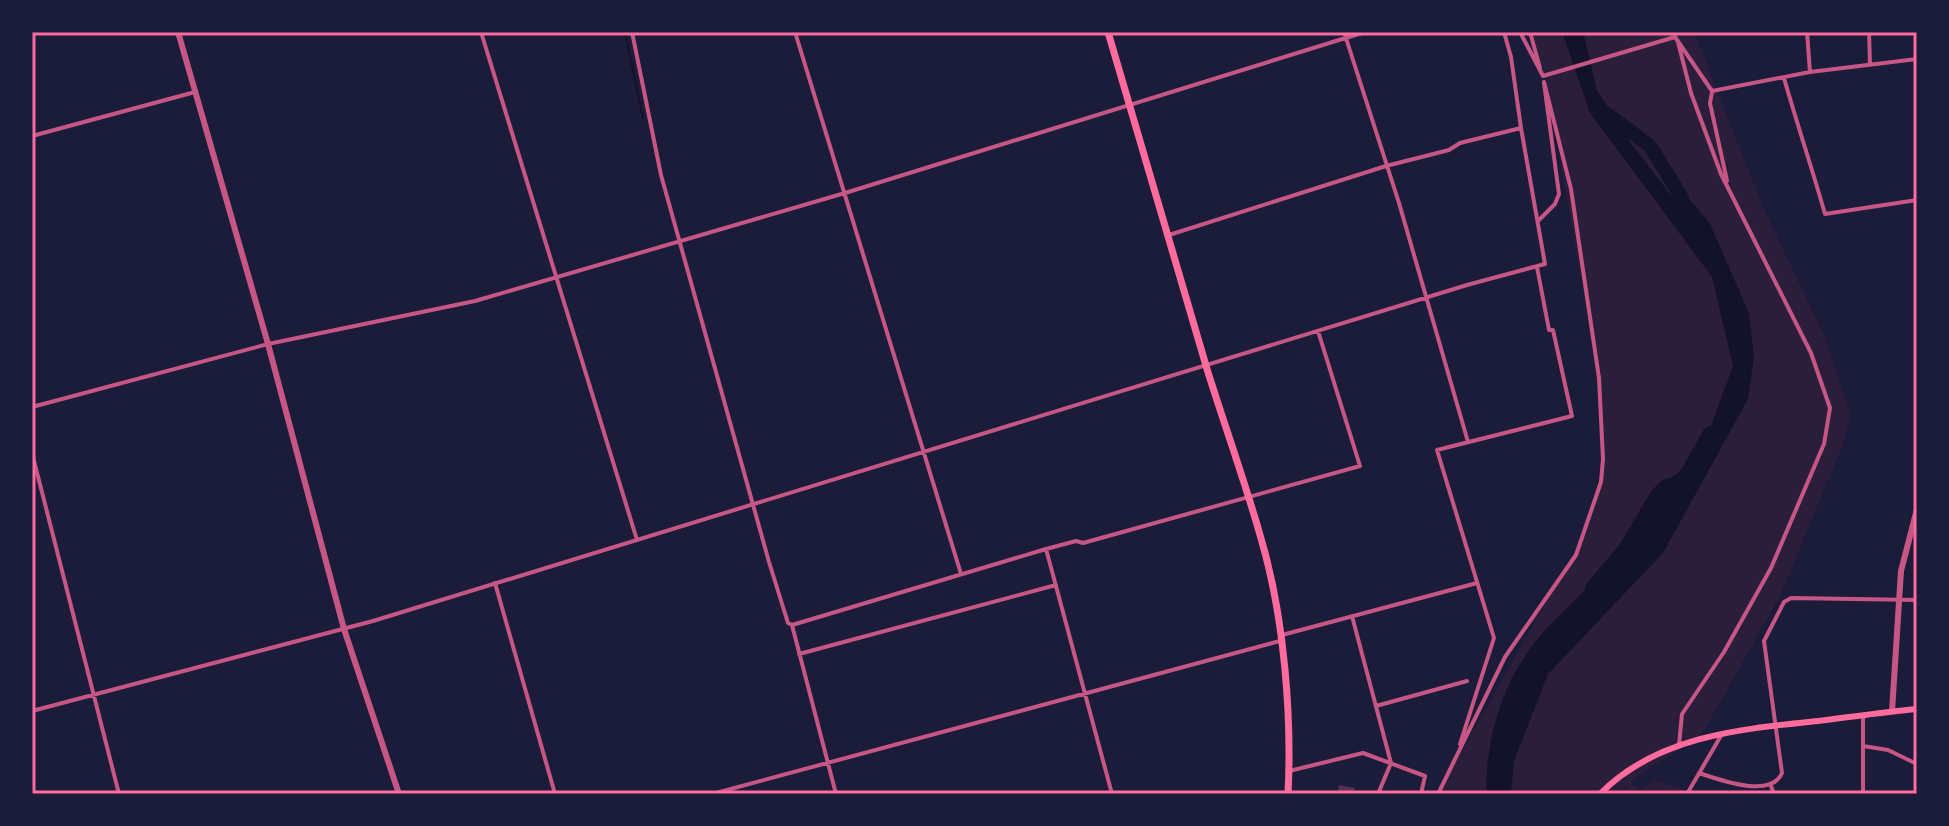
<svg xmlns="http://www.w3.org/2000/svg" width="1949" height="826" font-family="'DejaVu Sans',sans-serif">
<rect width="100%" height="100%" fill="#1b1b3a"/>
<path fill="#2a1e3b" d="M1532 32H1694L1763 207 1824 335 1851 414 1844 442 1780 596 1700 738 1648 769 1630 784 1642 790 1653 779 1684 790 1682 794H1631L1626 792 1629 785 1618 794H1438L1586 531 1603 464 1599 378 1547 86Z"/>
<path fill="#12122b" d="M1562 32H1583L1597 90 1630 142 1670 194 1694 204 1710 224 1749 313 1754 356 1748 399 1663 553 1548 674 1514 761 1511 794H1492C1496 760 1498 722 1513 690 1531 652 1562 624 1591 594L1592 588 1626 548 1651 505 1665 487 1678 482 1693 463 1704 445 1733 366 1712 277 1590 113Z"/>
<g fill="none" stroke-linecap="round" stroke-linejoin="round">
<path stroke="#12122b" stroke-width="2" d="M625 32 643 118"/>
<path stroke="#12122b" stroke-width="14" d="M1606 113 1650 146 1679 193 1690 215
M1493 794C1493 739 1508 687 1543 643 1557 626 1575 610 1591 594L1592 588 1626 548 1657 495 1665 487 1680 481 1688 472 1710 433"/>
</g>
<path fill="#542f53" d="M1339 785 1355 788 1353 794H1337Z"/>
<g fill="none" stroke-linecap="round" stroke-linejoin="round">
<path stroke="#c65784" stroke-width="4" d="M481 32 637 540
M632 32 661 175 769 562 788 623 792 625 836 794
M795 32 961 574
M1344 32 1399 203 1468 442
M1520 32 1543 76 1675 37 1712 91
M1530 32 1540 68
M1807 32 1810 72
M1869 32 1870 64
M1678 42 1691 93 1721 174 1811 353 1830 408 1824 444 1771 568 1724 652 1682 714 1679 745
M1784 78C1797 124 1812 168 1825 214L1917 200
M1712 91 1810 72 1917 59
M1712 92 1710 103 1727 181
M32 136 195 92
M1538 221 1555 204 1559 194 1544 83
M1169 235 1386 166 1449 150 1460 143 1521 128
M32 407 268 344 475 301 845 193 1365 32
M32 453 119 794
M1046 549 1112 794
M495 583 555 794
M1352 616 1391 763 1378 794
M792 625 1046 549 1076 541 1083 543 1360 466 1318 331
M1282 635 1477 583
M799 654 1056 585
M1376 706 1467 681
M32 711 373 621 1467 285 1545 264 1521 128 1511 57 1504 32
M1460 744 1494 638 1437 450 1572 416 1553 330H1549L1537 267
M1863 746 1888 750 1917 764
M1289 771 1363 753 1425 776 1421 794
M1699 773C1720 780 1771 799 1782 773L1764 641 1784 602 1791 598 1917 600
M1771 786 1774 794
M712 794 1280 641
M1438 794 1505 657 1576 555 1601 482 1603 459 1599 378 1571 189 1544 82
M1687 794 1722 734
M1863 794V716"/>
<path stroke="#c65784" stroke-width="6" d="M178 32 268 344 344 629 399 794
M1892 711 1901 571 1917 509"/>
<path stroke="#ff6b9d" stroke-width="6" d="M1600 794C1657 736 1741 729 1818 721 1851 717 1884 712 1917 709"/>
<path stroke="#ff6b9d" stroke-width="7" d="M1108 32C1142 144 1173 257 1207 369 1225 427 1246 484 1262 542 1284 618 1292 716 1288 794"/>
</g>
<rect width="1949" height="826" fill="none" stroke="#1b1b3a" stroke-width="68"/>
<rect x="34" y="34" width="1881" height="758" fill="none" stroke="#ff6b9d" stroke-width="3"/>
</svg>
